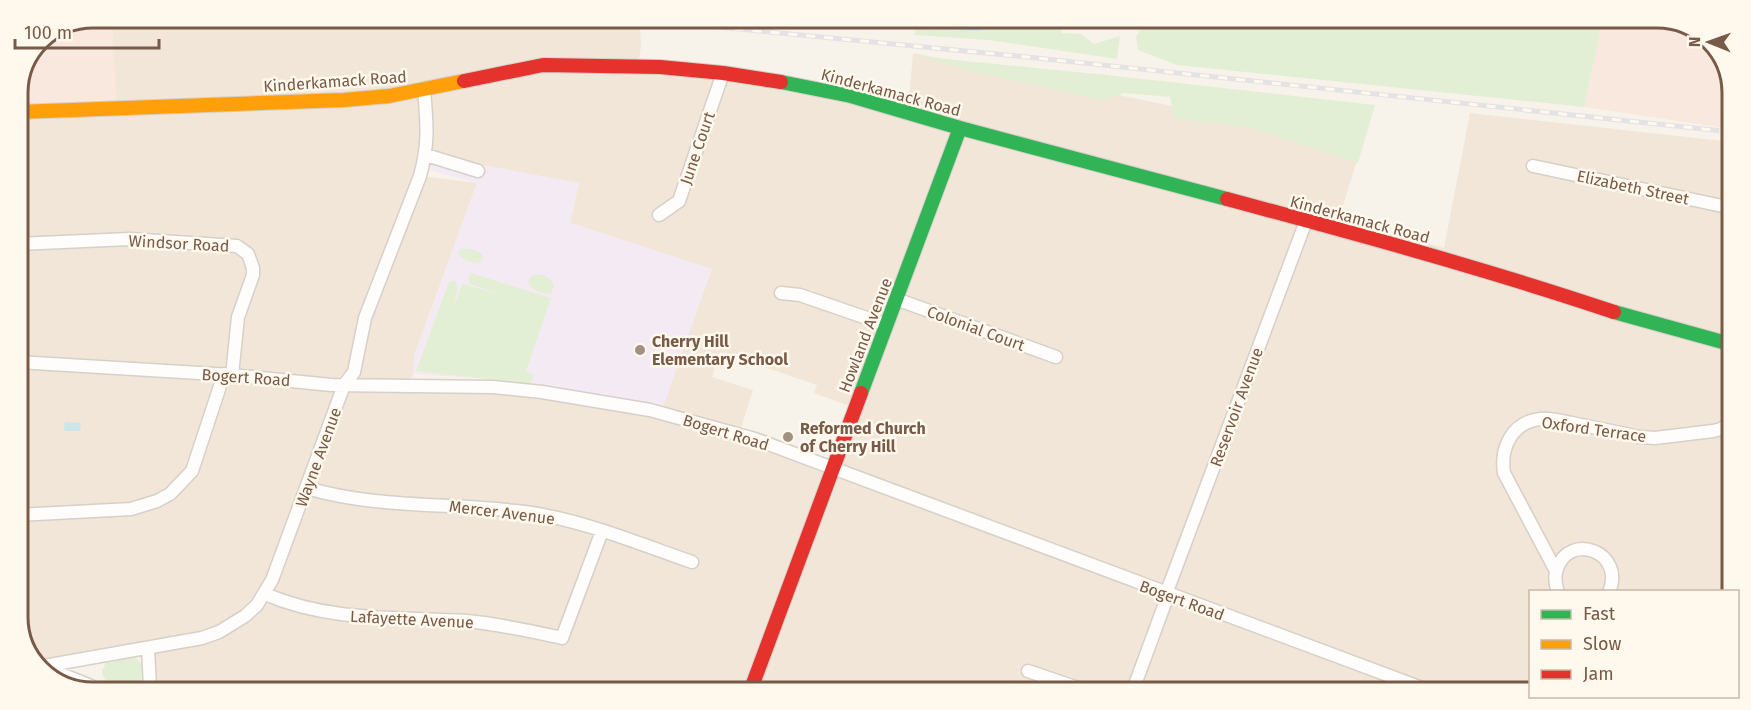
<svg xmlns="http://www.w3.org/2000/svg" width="1751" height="710" font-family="'Fira Sans',sans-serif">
<rect width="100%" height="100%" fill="#f7f3eb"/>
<path fill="#f1e6d8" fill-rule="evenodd" d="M112 18 572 20 640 26 641 46 638 66 908 111 913 53 1362 145 1339 218 1444 248 1470 113 1732 142 1728 591 1530 592V692L150 687 148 649 45 666 91 686H65L33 662 18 621V112L116 108ZM427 155 579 183 570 223 712 269 492 387 406 384 414 374V356L477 183 421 176ZM720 352 817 385 814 393 855 408 833 468 739 434 753 390 712 377Z"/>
<path fill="#f8e8de" d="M94 18H112L116 108 18 112V89L40 40Z
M1602 23 1686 24 1718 48 1733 89 1732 129 1584 107Z"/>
<path fill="#f4eaf3" d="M426 155 579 183 570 223 712 269 661 413 487 379 413 374 414 357 477 183 422 168Z"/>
<path fill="#e3efd5" d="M1011 21H1056L1062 33 1081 34 1094 44 1120 36 1117 59 988 40 914 35 916 29 980 31Z
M1145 22 1602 23 1584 107 1177 65 1138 50 1136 37Z
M916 56 1107 75 1375 105 1358 163 1249 127 1174 119 1170 97 1125 93 1103 100 993 76Z
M460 249C468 248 477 249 483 255L482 261C474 265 464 260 458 254Z
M471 273 551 298 526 371 534 375 530 384 416 371 449 282 455 280 458 289 451 314 462 284 502 295 470 284 468 279Z
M532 275C543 274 549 275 554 285L552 292C544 296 531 290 528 282Z
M130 657 136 658 142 664 141 687C126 687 105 691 102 671L106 662Z"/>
<path fill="#cce6e9" d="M838 21H1011L980 31 908 28Z
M65 422 81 423 80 431H64Z"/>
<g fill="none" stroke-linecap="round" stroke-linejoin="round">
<defs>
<path id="street" d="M426 155 478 171
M1533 166 1732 208
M659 215 679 201 723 73
M18 244 129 239 237 246 248 254 253 268V275L238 317 232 375
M781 293 800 295 887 325
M896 299 1056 357
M18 362 232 375 331 385 493 387 542 392 650 410 755 439 1430 691
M307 488C374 508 446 503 516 511 576 517 634 542 692 562
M18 515 131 509 157 501 170 494 192 471 224 374
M1556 571 1504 473C1500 448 1512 422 1540 419 1550 418 1562 421 1572 423 1595 428 1617 432 1640 437L1655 438 1713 431 1721 429 1730 423
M1558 592C1555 584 1554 577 1557 569 1569 531 1626 552 1609 592
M265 594C330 622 397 617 467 621 499 624 530 631 562 638L602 531
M1166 594 1306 221
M148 648 150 687
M34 663 91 686
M44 666 202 638 219 632 245 616 257 605 272 580 344 385 354 372 365 318 420 176C429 143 427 124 424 90
M1028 671 1084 690
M1133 690 1168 595"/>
<path id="fast" d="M781 82 851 96 960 128 1227 199
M1614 312 1730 344
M861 393 960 128"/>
<path id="slow" d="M18 112 344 100 389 96 464 81"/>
<path id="jam" d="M464 81 543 65 660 67 723 73 781 82
M1227 199C1357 234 1486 269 1614 312
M751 689 861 393"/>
</defs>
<use href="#street" stroke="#d6d0c9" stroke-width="15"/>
<use href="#fast" stroke="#d7cfc8" stroke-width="16"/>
<use href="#slow" stroke="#d7cfc8" stroke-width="16"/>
<use href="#jam" stroke="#d7cfc8" stroke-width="16"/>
<use href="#street" stroke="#fefdfc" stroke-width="12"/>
<use href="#fast" stroke="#30b455" stroke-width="14"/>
<use href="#slow" stroke="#ff9f0a" stroke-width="14"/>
<use href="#jam" stroke="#e5322d" stroke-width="14"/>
<defs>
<path id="rail" d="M645 20 1027 57 1732 132"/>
</defs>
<use href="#rail" stroke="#e5e2e5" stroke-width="5"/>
<use href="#rail" stroke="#fff8ed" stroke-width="3" stroke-dasharray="9" stroke-linecap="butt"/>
</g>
<g fill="#a49082" stroke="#fff8ed" stroke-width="2">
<circle cx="640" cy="350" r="6"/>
<circle cx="788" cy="437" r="6"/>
</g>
<g text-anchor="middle" stroke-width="5" stroke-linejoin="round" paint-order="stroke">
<g font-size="16" fill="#785a49" stroke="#fff8ed">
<text transform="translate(335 81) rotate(-4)" y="6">Kinderkamack Road</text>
<text transform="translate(891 92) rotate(15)" y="6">Kinderkamack Road</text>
<text transform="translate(697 148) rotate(-71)" y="6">June Court</text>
<text transform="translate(1633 187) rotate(12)" y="6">Elizabeth Street</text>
<text transform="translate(1360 219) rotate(15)" y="6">Kinderkamack Road</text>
<text transform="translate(179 243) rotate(3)" y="6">Windsor Road</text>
<text transform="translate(976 328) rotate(20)" y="6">Colonial Court</text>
<text transform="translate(865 335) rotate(-69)" y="6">Howland Avenue</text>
<text transform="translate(246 377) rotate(4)" y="6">Bogert Road</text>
<text transform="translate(1236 407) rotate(-70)" y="6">Reservoir Avenue</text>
<text transform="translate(1594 429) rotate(8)" y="6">Oxford Terrace</text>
<text transform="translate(726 432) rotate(17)" y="6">Bogert Road</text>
<text transform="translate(318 457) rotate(-70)" y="6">Wayne Avenue</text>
<text transform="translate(502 512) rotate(7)" y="6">Mercer Avenue</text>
<text transform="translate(1182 600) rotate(20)" y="6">Bogert Road</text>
<text transform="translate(412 619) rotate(3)" y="6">Lafayette Avenue</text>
</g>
<g font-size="16" font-weight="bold" fill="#785a49" stroke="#fff8ed" text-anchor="start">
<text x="652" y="347">Cherry Hill<tspan x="652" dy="18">Elementary School</tspan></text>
<text x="800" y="434">Reformed Church<tspan x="800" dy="18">of Cherry Hill</tspan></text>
</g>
</g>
<path d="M0 0H1751V710H0ZM93 28H1657A65 65 0 0 1 1722 93V617A65 65 0 0 1 1657 682H93A65 65 0 0 1 28 617V93A65 65 0 0 1 93 28Z" fill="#fff8ed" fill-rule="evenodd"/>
<path fill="none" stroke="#785a49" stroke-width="3" d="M93 28H1657A65 65 0 0 1 1722 93V617A65 65 0 0 1 1657 682H93A65 65 0 0 1 28 617V93A65 65 0 0 1 93 28Z"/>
<rect x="1529" y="590" width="210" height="108" fill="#fff8ed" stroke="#c9b9ab" stroke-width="1.5"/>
<rect x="1541" y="610" width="30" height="9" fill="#30b455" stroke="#c9b9ab" stroke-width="1.5"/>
<text x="1583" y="620" font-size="18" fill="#785a49">Fast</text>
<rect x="1541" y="640" width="30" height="9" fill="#ff9f0a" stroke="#c9b9ab" stroke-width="1.5"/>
<text x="1583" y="650" font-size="18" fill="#785a49">Slow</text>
<rect x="1541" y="670" width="30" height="9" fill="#e5322d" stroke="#c9b9ab" stroke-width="1.5"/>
<text x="1583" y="680" font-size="18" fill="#785a49">Jam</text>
<g transform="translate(1709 42) rotate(271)" stroke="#fff8ed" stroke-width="4.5" paint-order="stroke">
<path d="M0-4.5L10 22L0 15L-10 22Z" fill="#785a49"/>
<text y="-9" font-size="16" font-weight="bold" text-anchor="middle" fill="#785a49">N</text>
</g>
<path d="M15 39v9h144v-9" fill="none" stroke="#785a49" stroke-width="3"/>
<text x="24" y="39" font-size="18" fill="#785a49" stroke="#fff8ed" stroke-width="4.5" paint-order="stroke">100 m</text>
</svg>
